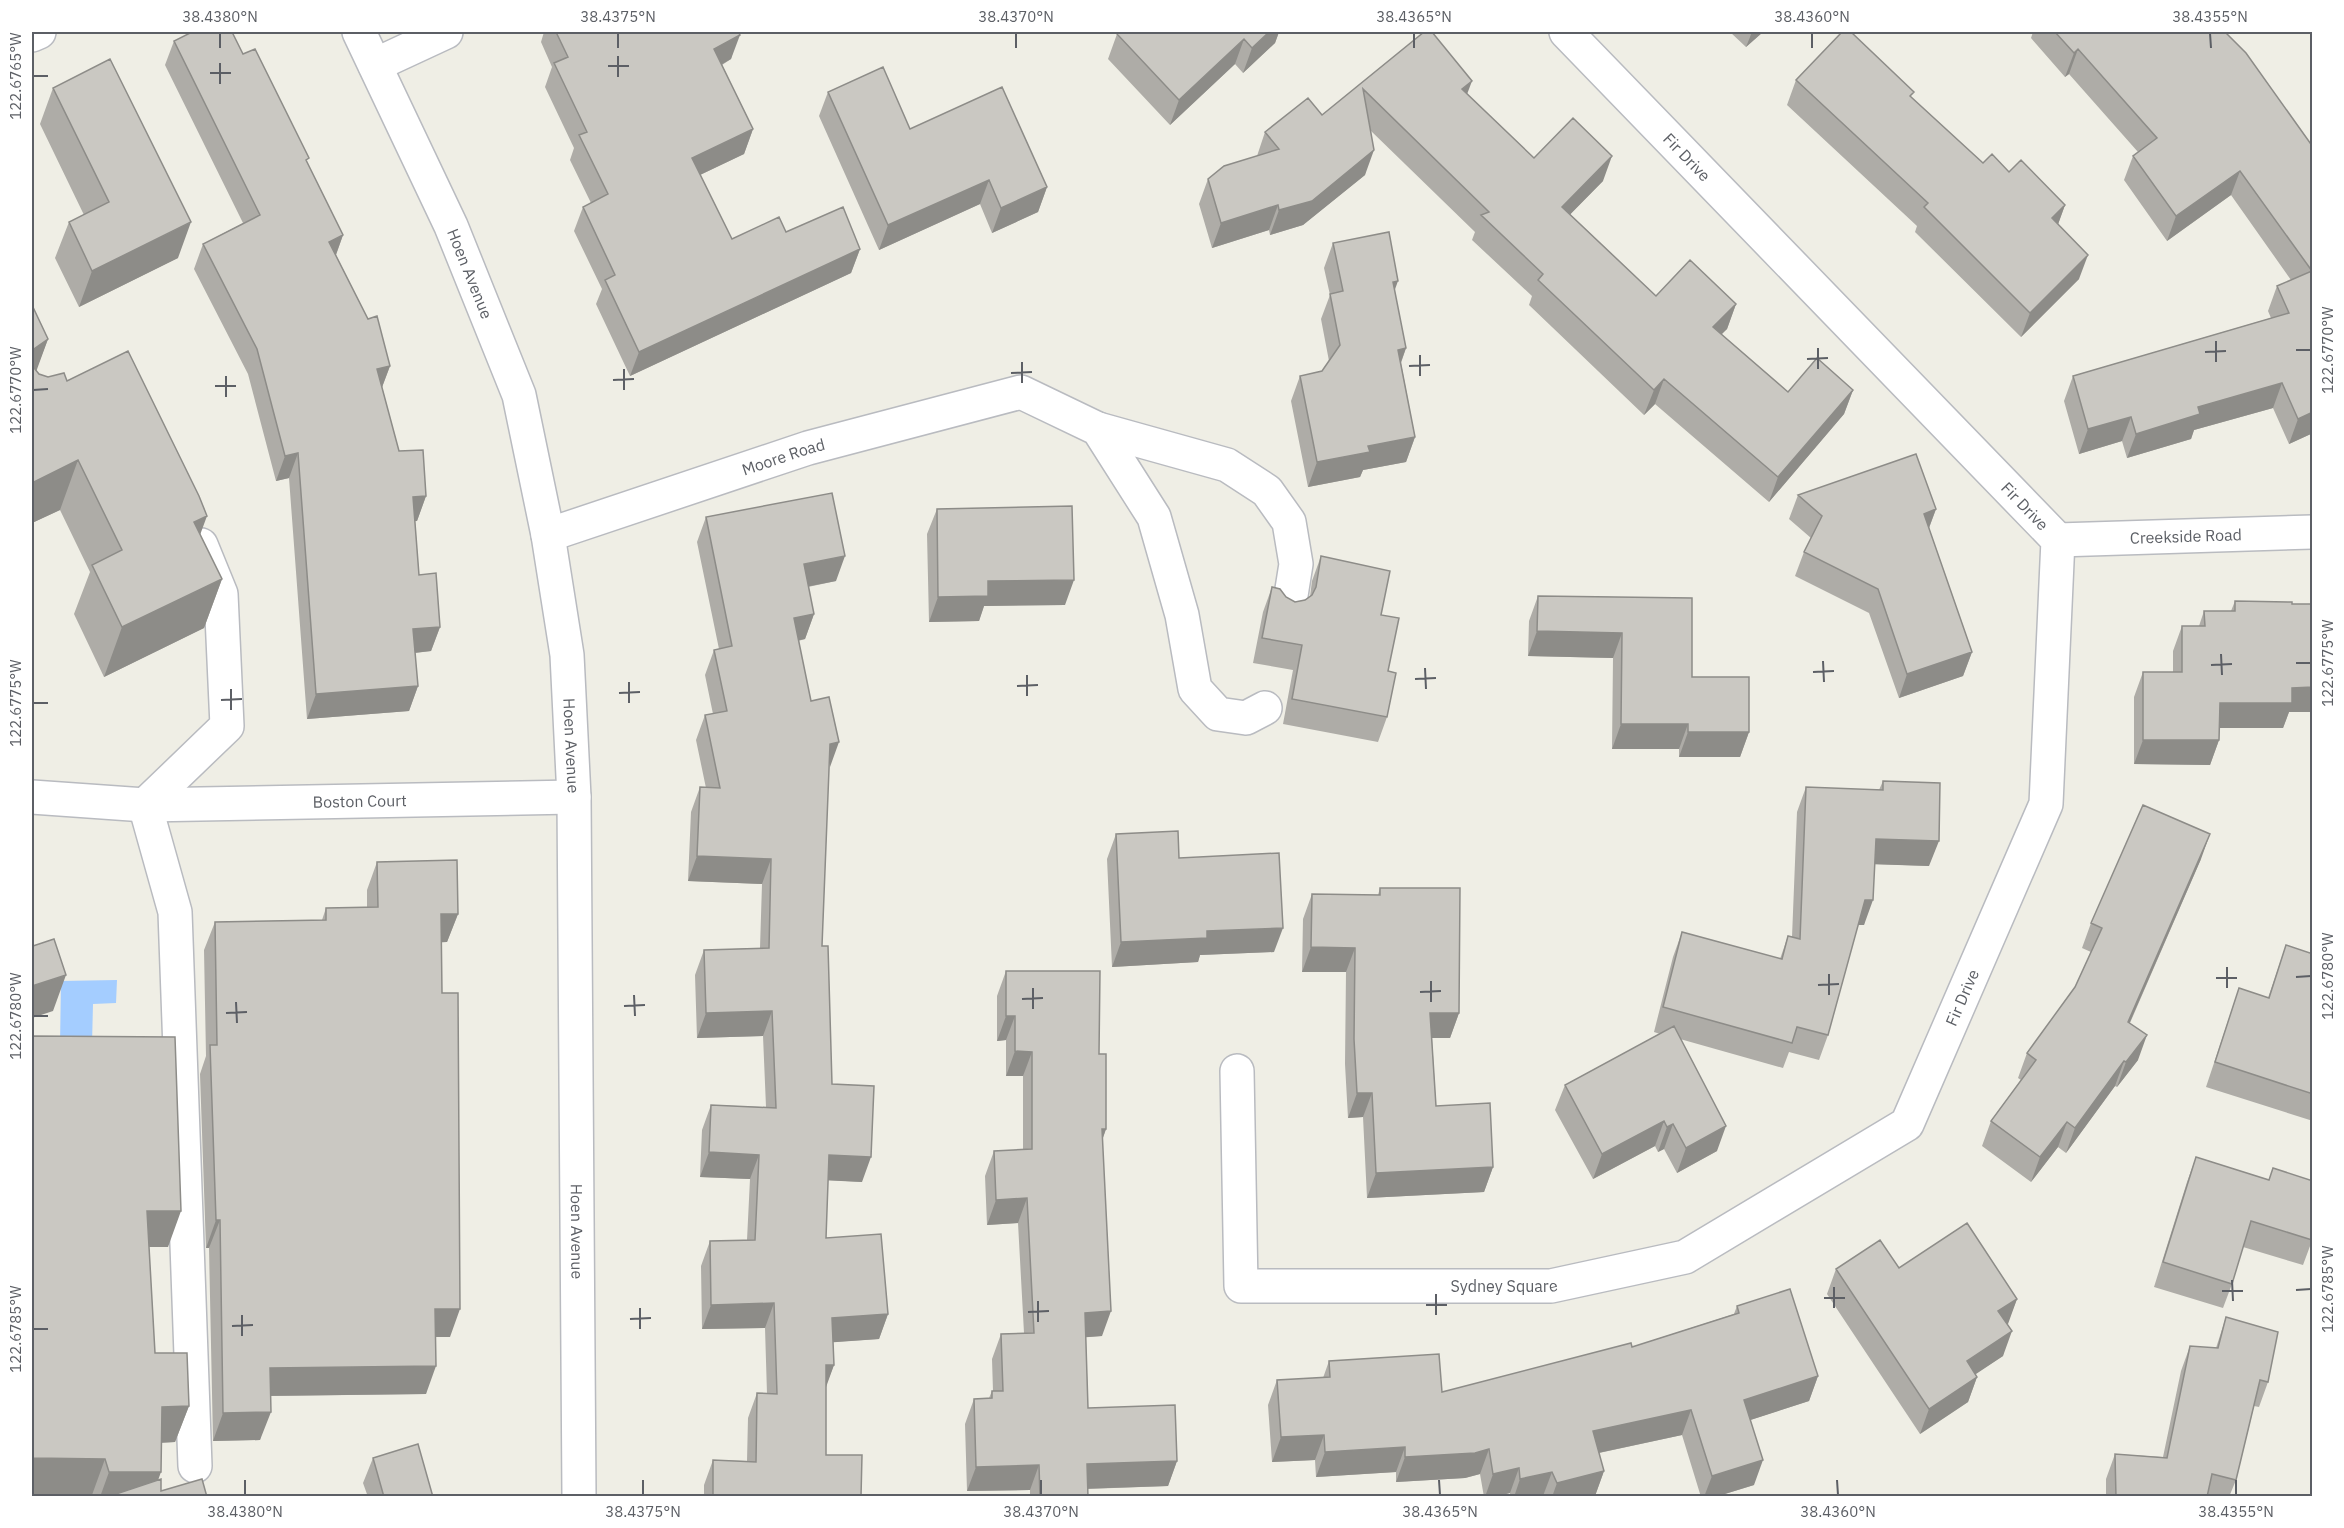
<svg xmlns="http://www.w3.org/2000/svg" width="2344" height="1528" font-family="'IBM Plex Sans',sans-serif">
<rect width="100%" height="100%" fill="#efeee5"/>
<path fill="#a4cdff" d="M117 980 116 1003 93 1004 92 1044 60 1046 61 981Z"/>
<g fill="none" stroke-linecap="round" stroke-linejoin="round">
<defs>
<g id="minor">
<path id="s1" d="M359 32 451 226 519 395 548 535 567 655 574 797 579 1496"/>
<path d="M32 35 39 32"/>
<path d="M375 65 446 32"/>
<path d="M1098 429 1227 465 1267 491 1289 522 1296 564 1289 608"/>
<path id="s2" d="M548 535 808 448 1021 392 1098 429 1154 517 1182 615 1195 689 1218 714 1246 718 1265 708"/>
<path id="s3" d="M2058 540 2312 532"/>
<path id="s4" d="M32 797 145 805 574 797"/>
<path d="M145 805 175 912 195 1466"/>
<path d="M145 805 227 726 221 594 201 545"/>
<path id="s5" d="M1237 1071 1241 1286H1551L1685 1257 1907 1124 2046 804 2058 540 1566 32"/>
</g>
</defs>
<use href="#minor" stroke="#b9bbc0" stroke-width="36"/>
<use href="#minor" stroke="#fff" stroke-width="33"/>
</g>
<path fill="#aeaca7" d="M544 32H738L731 59 722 65 753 129 744 154 700 175 732 239 786 232 860 249 851 273 630 376 596 304 602 289 574 231 583 207 591 203 570 160 574 148 545 87 552 67 541 42Z
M1279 32 1275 43 1243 73 1235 64 1170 125 1108 59 1117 34Z
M1424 32 1467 94 1534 158 1603 181 1570 214 1656 296 1736 304 1727 329 1721 334 1788 392 1853 390 1844 414 1769 502 1655 404 1644 415 1529 305 1532 296 1472 240 1475 232 1370 130 1365 175 1303 225 1270 235 1269 230 1212 248 1199 204 1208 179 1257 156 1265 132 1322 115Z
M1730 32H1763L1746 47Z
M2033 32H2225L2313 147V433L2289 444 2273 408 2194 430 2191 439 2127 458 2122 441 2079 454 2064 401 2073 376 2271 318 2268 311 2277 286 2291 280 2231 195 2167 241 2124 180 2133 156 2138 152 2069 74 2065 77 2031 38Z
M174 41 243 54 307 163 343 235 336 255 390 366 382 387 399 451 426 496 417 521H415L419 575 440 627 431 651 415 653 418 686 409 711 307 719 289 478 276 481 248 374 194 269 203 244 243 223 165 65Z
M1796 80 1912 98 1983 163 2009 172 2065 205 2058 224 2079 279 2021 337 1915 232 1917 226 1787 105Z
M53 88 178 258 79 307 55 258 69 222 84 215 40 124Z
M828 92 910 129 1047 187 1038 212 992 233 980 204 879 250 819 116Z
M1333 243 1394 290 1406 348 1401 363 1415 437 1406 462 1363 470 1360 477 1308 487 1291 401 1300 376 1322 371 1329 361 1321 319 1330 295 1324 268Z
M32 305 48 339 36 370 39 374 48 377 67 381 200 535 222 579 204 628 104 677 74 614 90 572 60 510 32 523Z
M1798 495 1936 509 1929 528 1972 652 1963 676 1899 698 1869 613 1795 576 1804 552 1811 538 1789 519Z
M937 509 1065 605 984 606 979 621 929 622 927 534Z
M706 517 836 581 808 587 814 614 805 639 798 641 811 701 829 767 822 946 832 1084 862 1182 828 1180 826 1238 888 1314 879 1339 833 1342 834 1365 826 1385V1455L861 1497H704V1485L713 1460 747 1461 748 1418 757 1393 767 1394 765 1328 702 1329 701 1266 710 1241 747 1240 750 1179 700 1177 702 1130 711 1105 766 1107 763 1036 697 1038 695 975 704 950 760 948 762 884 688 881 691 812 700 787 706 788 696 740 705 715 713 714 705 675 714 650 719 649 697 542Z
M1321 556 1381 615 1388 671 1387 717 1378 742 1283 724 1293 670 1253 663 1263 612 1272 587 1286 597 1295 602 1305 600 1310 597 1312 581Z
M1538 596 1692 598V677L1749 732 1740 757H1679V749H1612L1613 658 1528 656 1529 621Z
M2235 601 2292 604H2313V712H2289L2283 728H2220L2219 740 2210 765 2134 764V697L2143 672H2173V651L2182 626H2199L2204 611H2231Z
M1883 781 1929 866 1875 864 1864 925H1858L1828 1035 1819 1060 1789 1052 1783 1068 1680 1039 1717 1151 1677 1173 1664 1149 1658 1152 1655 1146 1593 1179 1555 1110 1565 1085 1660 1034 1654 1032 1673 957 1682 932 1780 959 1788 936 1792 937 1797 812 1806 787 1879 790Z
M1116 834 1179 858 1274 952 1200 955 1198 962 1112 967 1107 859Z
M2201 859 2130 1023 2138 1060 2117 1087 2115 1086 2066 1153 2058 1147 2031 1182 1982 1146 1991 1121 2021 1080 2018 1078 2027 1053 2075 987 2091 952 2082 948 2091 923Z
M377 862 458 914 447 942H441L450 1337H435L426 1394 270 1396 260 1440 213 1441 209 1248H206L200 1074 206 1056 204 950 215 922 322 920 326 908H367V890Z
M1380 888 1459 1013 1450 1038H1432L1436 1106 1493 1167 1484 1192 1367 1198 1363 1117 1348 1118 1345 1064 1346 972H1302L1303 919 1312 894 1378 895Z
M2286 945 2313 954V1121L2206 1087 2239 988 2268 998Z
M1006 971 1099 1054 1106 1129 1103 1138 1102 1336 1086 1337 1088 1408 1177 1461 1168 1486 1087 1489 1088 1497H1030V1490L967 1491 965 1424 974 1399 989 1398 992 1391H993L992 1359 1001 1334 1024 1333 1018 1223 987 1225 985 1176 994 1151 1023 1150V1076H1006V1040L997 1041V996Z
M32 1036 168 1247H149L155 1353 189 1406 175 1442 162 1443 158 1480 161 1491 207 1497H92V1495L32 1494Z
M2196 1157 2269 1180 2273 1168 2313 1238 2303 1265 2243 1247 2232 1284 2223 1308 2154 1287 2187 1182Z
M1899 1268 2017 1299 2007 1324 2003 1356 1975 1374 1977 1377 1968 1402 1920 1434 1827 1294 1836 1269Z
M1737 1306 1818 1376 1809 1401 1750 1420 1754 1485 1715 1497H1701L1682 1435 1599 1453 1604 1471 1595 1496 1593 1497H1510V1493L1494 1497H1484L1480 1474 1465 1478 1396 1482V1472L1316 1477 1315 1460 1272 1462 1268 1405 1277 1380 1323 1378 1329 1361 1442 1392 1632 1347 1734 1314Z
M2226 1317 2268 1382 2259 1407 2254 1406 2236 1480 2229 1497H2106V1479L2115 1454 2163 1457 2181 1371 2190 1346 2216 1348Z
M373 1458 433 1497H368L363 1483Z"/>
<path fill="#8d8c88" d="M1269 32H1279L1275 43 1243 73 1252 48Z
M1752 32H1763L1746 47Z
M740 35 731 59 705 74 714 49Z
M1244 39 1235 64 1170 125 1179 100Z
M2078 49 2069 74 2065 77 2074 53Z
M1472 81 1463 105 1462 89Z
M753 129 744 154 683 183 692 158Z
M1374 150 1365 175 1303 225 1270 235 1279 210Z
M1612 156 1603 181 1553 232 1562 207Z
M2240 171 2231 195 2167 241 2176 216Z
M989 180 980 204 879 250 888 225Z
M1047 187 1038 212 992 233 1001 208Z
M1278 205 1269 230 1212 248 1221 223Z
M2065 205 2056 230 2052 218Z
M191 222 178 258 79 307 92 271Z
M343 235 334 260 329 242Z
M860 249 851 273 630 376 639 352Z
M2088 255 2079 279 2021 337 2030 313Z
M1398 281 1389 306 1393 282Z
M1736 304 1727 329 1704 352 1713 327Z
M48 339 32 383V356L34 349Z
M1406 348 1397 373 1398 350Z
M390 366 381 390 377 369Z
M1664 379 1655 404 1644 415 1654 390Z
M2282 383 2273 408 2194 430 2191 439 2127 458 2136 434 2198 407Z
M1853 390 1844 414 1769 502 1778 477Z
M2313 412V433L2289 444 2298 419Z
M2131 417 2122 441 2079 454 2088 429Z
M1415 437 1406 462 1363 470 1360 477 1308 487 1317 462 1368 446Z
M298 453 289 478 276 481 285 456Z
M78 460 60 510 32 523V483Z
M426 496 417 521 404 522 413 497Z
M1936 509 1927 533 1924 514Z
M207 516 189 565 194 522Z
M845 556 836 581 795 589 804 564Z
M222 579 204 628 104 677 122 627Z
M1074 580 1065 605 984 606 979 621 929 622 938 597 988 581Z
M814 614 805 639 785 643 794 618Z
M440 627 431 651 404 654 413 629Z
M1537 631 1622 633 1613 658 1528 656Z
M1972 652 1963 676 1899 698 1907 674Z
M418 686 409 711 307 719 316 694Z
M2313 687V712H2289L2283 728H2211L2220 703 2292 688Z
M1621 724H1688L1679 749H1612Z
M1688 732H1749L1740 757H1679Z
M2143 740H2219L2210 765 2134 764Z
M839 742 830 767V744Z
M2210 834 2201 859 2119 1047 2128 1022Z
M1876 839 1939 841 1929 866 1867 864Z
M697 856 771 859 762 884 688 881Z
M1865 900H1873L1864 925H1856Z
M441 914H458L447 942 430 943Z
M1283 928 1274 952 1200 955 1198 962 1112 967 1121 942 1207 931Z
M1311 947 1355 948 1346 972H1302Z
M66 975 53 1011 32 1018V986Z
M772 1011 763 1036 697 1038 706 1013Z
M1430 1013H1459L1450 1038H1421Z
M1006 1016H1015L1006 1040 997 1041Z
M2147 1035 2138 1060 2117 1087 2126 1062Z
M1015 1051 1032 1052 1023 1076H1006Z
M2124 1061 2115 1086 2066 1153 2075 1128Z
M1357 1093H1372L1363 1117 1348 1118Z
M1664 1121 1655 1146 1593 1179 1602 1154Z
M2067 1122 2058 1147 2031 1182 2040 1157Z
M1673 1124 1664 1149 1658 1152 1667 1127Z
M1726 1126 1717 1151 1677 1173 1686 1148Z
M1102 1129H1106L1097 1154Z
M709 1152 759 1155 750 1179 700 1177Z
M829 1155 871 1157 862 1182 820 1180Z
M1493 1167 1484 1192 1367 1198 1376 1173Z
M1027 1198 1018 1223 987 1225 996 1200Z
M147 1211H181L168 1247H134Z
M216 1220H220L209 1248H206Z
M2017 1299 2008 1324 1989 1336 1998 1311Z
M774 1303 765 1328 702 1329 711 1305Z
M435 1309H460L450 1337H425Z
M1111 1311 1102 1336 1076 1338 1085 1313Z
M888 1314 879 1339 823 1343 832 1318Z
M2012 1331 2003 1356 1958 1386 1967 1361Z
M826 1365H834L825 1390Z
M436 1366 426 1394 260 1396 270 1368Z
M1818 1376 1809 1401 1735 1425 1744 1400Z
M1977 1377 1968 1402 1920 1434 1929 1409Z
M189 1406 175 1442 149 1443 162 1407Z
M1691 1410 1682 1435 1584 1456 1593 1431Z
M271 1412 260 1440 213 1441 223 1413Z
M1324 1435 1315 1460 1272 1462 1281 1437Z
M1405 1447 1396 1472 1316 1477 1325 1452Z
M1489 1449 1480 1474 1465 1478 1396 1482 1405 1457Z
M32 1458 105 1459 92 1495 32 1494Z
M1763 1460 1754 1485 1715 1497H1704L1712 1476Z
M1177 1461 1168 1486 1078 1489 1087 1464Z
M1039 1465 1030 1490 967 1491 976 1467Z
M1519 1468 1510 1493 1494 1497H1485L1493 1474Z
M1604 1471 1595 1496 1552 1497 1557 1483Z
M109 1472H161L152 1497 116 1494 115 1497H100Z
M1552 1472 1543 1496 1514 1497 1520 1479Z
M776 1495 849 1497H776Z"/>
<path fill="#cac8c2" stroke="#8d8c88" stroke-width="1.5" d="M192 32H232L243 54 255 49 309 158 306 160 343 235 329 242 368 319 377 316 390 366 377 369 399 451 423 450 426 496 413 497 419 575 436 573 440 627 413 629 418 686 316 694 298 453 285 456 257 349 203 244 260 215 174 41Z
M556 32H738L740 35 714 49 753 129 692 158 732 239 779 217 786 232 843 207 860 249 639 352 605 280 615 275 583 207 608 194 579 135 587 132 554 63 568 57Z
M1120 32H1269L1252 48 1244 39 1179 100 1117 34Z
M1424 32H1432L1472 81 1462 89 1534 158 1573 118 1612 156 1562 207 1656 296 1690 260 1736 304 1713 327 1788 392 1817 358 1853 390 1778 477 1664 379 1654 390 1538 280 1543 274 1481 215 1489 212 1363 89 1374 150 1312 201 1279 210 1278 205 1221 223 1208 179 1224 166 1279 149 1265 132 1308 98 1322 115Z
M1842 32H1851L1914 92 1910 96 1983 163 1992 154 2009 172 2021 160 2065 205 2052 218 2088 255 2030 313 1924 207 1928 203 1796 80Z
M2055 32H2225L2246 53 2313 147V412L2298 419 2282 383 2198 407 2200 414 2136 434 2131 417 2088 429 2073 376 2289 313 2277 286 2312 271 2240 171 2176 216 2133 156 2157 138 2078 49 2074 53Z
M110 59 191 222 92 271 69 222 109 202 53 88Z
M883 67 910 129 1002 87 1047 187 1001 208 989 180 888 225 828 92Z
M1389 232 1398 281 1393 282 1406 348 1398 350 1415 437 1368 446 1370 452 1317 462 1300 376 1322 371 1340 345 1330 294 1343 291 1333 243Z
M32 305 48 339 34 349 32 357Z
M128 351 199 496 207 516 194 522 222 579 122 627 92 565 122 550 78 460 32 483V359L34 368 39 374 48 377 64 373 67 381Z
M1916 454 1936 509 1924 514 1972 652 1907 674 1878 589 1804 552 1822 516 1798 495Z
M832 493 845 556 804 564 814 614 794 618 811 701 829 697 839 742 830 744 822 946H828L832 1084 874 1086 871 1157 829 1155 826 1238 881 1234 888 1314 832 1318 834 1365H826V1455H862L861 1497 776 1495V1497H713V1460L756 1462 757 1393 777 1394 774 1303 711 1305 710 1241 755 1240 759 1155 709 1152 711 1105 776 1108 772 1011 706 1013 704 950 769 948 771 859 697 856 700 787 720 788 705 715 727 711 714 650 732 646 706 517Z
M1072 506 1074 580 988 581V596L938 597 937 509Z
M1321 556 1390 571 1381 615 1399 618 1388 671 1396 673 1387 717 1292 699 1302 645 1262 638 1272 587 1280 589 1286 597 1295 602 1305 600 1312 595 1316 587Z
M1538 596 1692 598V677H1749V732H1688V724H1621L1622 633 1537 631Z
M2235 601 2292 602V604H2313V687L2292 688V703H2220L2219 740H2143V672H2182V626H2205L2204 611H2235Z
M1883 781 1940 783 1939 841 1876 839 1873 900H1865L1828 1035 1797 1027 1792 1043 1663 1007 1682 932 1782 959 1788 936 1800 939 1806 787 1883 790Z
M2143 805 2210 834 2128 1022 2147 1035 2126 1062 2124 1061 2075 1128 2067 1122 2040 1157 1991 1121 2036 1060 2027 1053 2075 987 2102 928 2091 923Z
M1178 831 1179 858 1279 853 1283 928 1207 931V938L1121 942 1116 834Z
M457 860 458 914H441L442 993H458L460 1309H435L436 1366 270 1368 271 1412 223 1413 220 1220H216L210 1045H217L215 922 326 920V908L378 907 377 862Z
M1380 888H1460L1459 1013H1430L1436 1106 1490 1103 1493 1167 1376 1173 1372 1093H1357L1354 1039 1355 948 1311 947 1312 894 1380 895Z
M54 939 66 975 32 986V940L33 946Z
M2286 945 2313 954V1094L2215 1062 2239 988 2269 998Z
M1006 971H1100L1099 1054H1106V1129H1102L1111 1311 1085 1313 1088 1408 1175 1405 1177 1461 1087 1464 1088 1497H1040L1039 1465 976 1467 974 1399 992 1398V1391H1003L1001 1334 1034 1333 1027 1198 996 1200 994 1151 1032 1149V1052L1015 1051V1016H1006Z
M1674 1026 1726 1126 1686 1148 1673 1124 1667 1127 1664 1121 1602 1154 1565 1085Z
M32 1036 175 1037 181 1211H147L155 1353H187L189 1406 162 1407 161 1472H109L105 1459 32 1458Z
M2196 1157 2269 1180 2273 1168 2313 1181 2312 1240 2251 1221 2232 1284 2163 1262Z
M1967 1223 2017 1299 1998 1311 2012 1331 1967 1361 1977 1377 1929 1409 1836 1269 1880 1240 1899 1268Z
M1790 1289 1818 1376 1744 1400 1763 1460 1712 1476 1691 1410 1593 1431 1604 1471 1557 1483 1552 1472 1520 1479 1519 1468 1493 1474 1489 1449 1475 1453 1405 1457V1447L1325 1452 1324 1435 1281 1437 1277 1380 1330 1377 1329 1361 1439 1354 1442 1392 1631 1343 1632 1347 1739 1313 1737 1306Z
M2226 1317 2278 1332 2268 1382 2260 1380 2236 1480 2212 1474 2207 1497H2116L2115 1454 2167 1458 2190 1346 2218 1348Z
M418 1444 433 1497H384L373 1458Z
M161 1479V1491L202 1479 207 1497H117L116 1494Z"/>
<path fill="none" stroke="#5c5f65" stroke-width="2" d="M220 33V48M618 33V48M1016 33V48M1414 33V48M1812 33V48M2210 33 2211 48M618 56V77M220 63V84M608 66H629M210 73H231M33 76H48M2216 341V362M1818 348V369M2296 350H2311M2205 352 2226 351M1420 355V376M1807 359 1828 358M1022 362V383M1409 366 1430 365M624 369V390M1011 373 1032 372M226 376V397M613 380 634 379M215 386H236M33 390 48 389M2221 654 2222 675M1823 661 1824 682M2296 663H2311M2211 665 2232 664M1425 668 1426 689M1813 672 1834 671M1027 675V696M1415 679 1436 678M629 682V703M1017 686 1038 685M231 689V710M619 693 640 692M221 700 242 699M33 703H48M2227 967V988M1829 974V995M2296 977 2311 976M2216 978H2237M1431 981V1002M1818 985 1839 984M1033 988V1009M1420 992 1441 991M634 995 635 1016M1022 999 1043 998M236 1002 237 1023M624 1006 645 1005M226 1013 247 1012M33 1016H48M2232 1280 2233 1301M1834 1287V1308M2296 1290 2311 1289M2222 1291H2243M1436 1294V1315M1824 1298H1845M1038 1301V1322M1426 1305H1447M640 1308V1329M1028 1312 1049 1311M242 1315V1336M630 1319 651 1318M232 1326 253 1325M33 1329H48M245 1480V1495M643 1480V1495M1041 1480V1495M1439 1480 1440 1495M1837 1480 1838 1495M2236 1480V1495"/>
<g text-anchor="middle" stroke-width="6" stroke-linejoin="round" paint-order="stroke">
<g font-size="16" fill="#5c5f65" stroke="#fff">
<text transform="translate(1687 157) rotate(46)" y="6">Fir Drive</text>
<text dy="6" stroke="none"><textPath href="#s1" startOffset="266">Hoen Avenue</textPath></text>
<text dy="6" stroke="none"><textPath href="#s2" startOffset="248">Moore Road</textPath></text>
<text transform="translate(2025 506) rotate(46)" y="6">Fir Drive</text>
<text dy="6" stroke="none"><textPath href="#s3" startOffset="128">Creekside Road</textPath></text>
<text dy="6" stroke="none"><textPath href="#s1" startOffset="752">Hoen Avenue</textPath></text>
<text dy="6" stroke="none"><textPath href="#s4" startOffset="328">Boston Court</textPath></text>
<text dy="6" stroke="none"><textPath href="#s5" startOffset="1059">Fir Drive</textPath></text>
<text dy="6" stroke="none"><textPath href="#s1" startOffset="1238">Hoen Avenue</textPath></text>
<text dy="6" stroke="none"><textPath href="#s5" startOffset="478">Sydney Square</textPath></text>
</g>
</g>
<rect width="2344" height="1528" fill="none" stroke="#ffffff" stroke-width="66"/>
<rect x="33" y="33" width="2278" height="1462" fill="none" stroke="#5c5f65" stroke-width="2"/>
<g font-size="15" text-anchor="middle" fill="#5c5f65">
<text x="220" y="22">38.4380°N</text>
<text x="618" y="22">38.4375°N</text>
<text x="1016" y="22">38.4370°N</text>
<text x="1414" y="22">38.4365°N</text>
<text x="1812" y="22">38.4360°N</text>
<text x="2210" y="22">38.4355°N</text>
<text transform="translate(16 76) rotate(-90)" y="5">122.6765°W</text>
<text transform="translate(2328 350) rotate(-90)" y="5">122.6770°W</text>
<text transform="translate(16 390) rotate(-90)" y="5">122.6770°W</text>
<text transform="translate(2328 663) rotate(-90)" y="5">122.6775°W</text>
<text transform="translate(16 703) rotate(-90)" y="5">122.6775°W</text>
<text transform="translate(2328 976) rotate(-90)" y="5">122.6780°W</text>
<text transform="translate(16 1016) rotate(-90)" y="5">122.6780°W</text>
<text transform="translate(2328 1289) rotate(-90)" y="5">122.6785°W</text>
<text transform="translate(16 1329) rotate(-90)" y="5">122.6785°W</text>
<text x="245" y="1517">38.4380°N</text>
<text x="643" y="1517">38.4375°N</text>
<text x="1041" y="1517">38.4370°N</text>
<text x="1440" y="1517">38.4365°N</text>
<text x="1838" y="1517">38.4360°N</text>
<text x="2236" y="1517">38.4355°N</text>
</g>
</svg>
